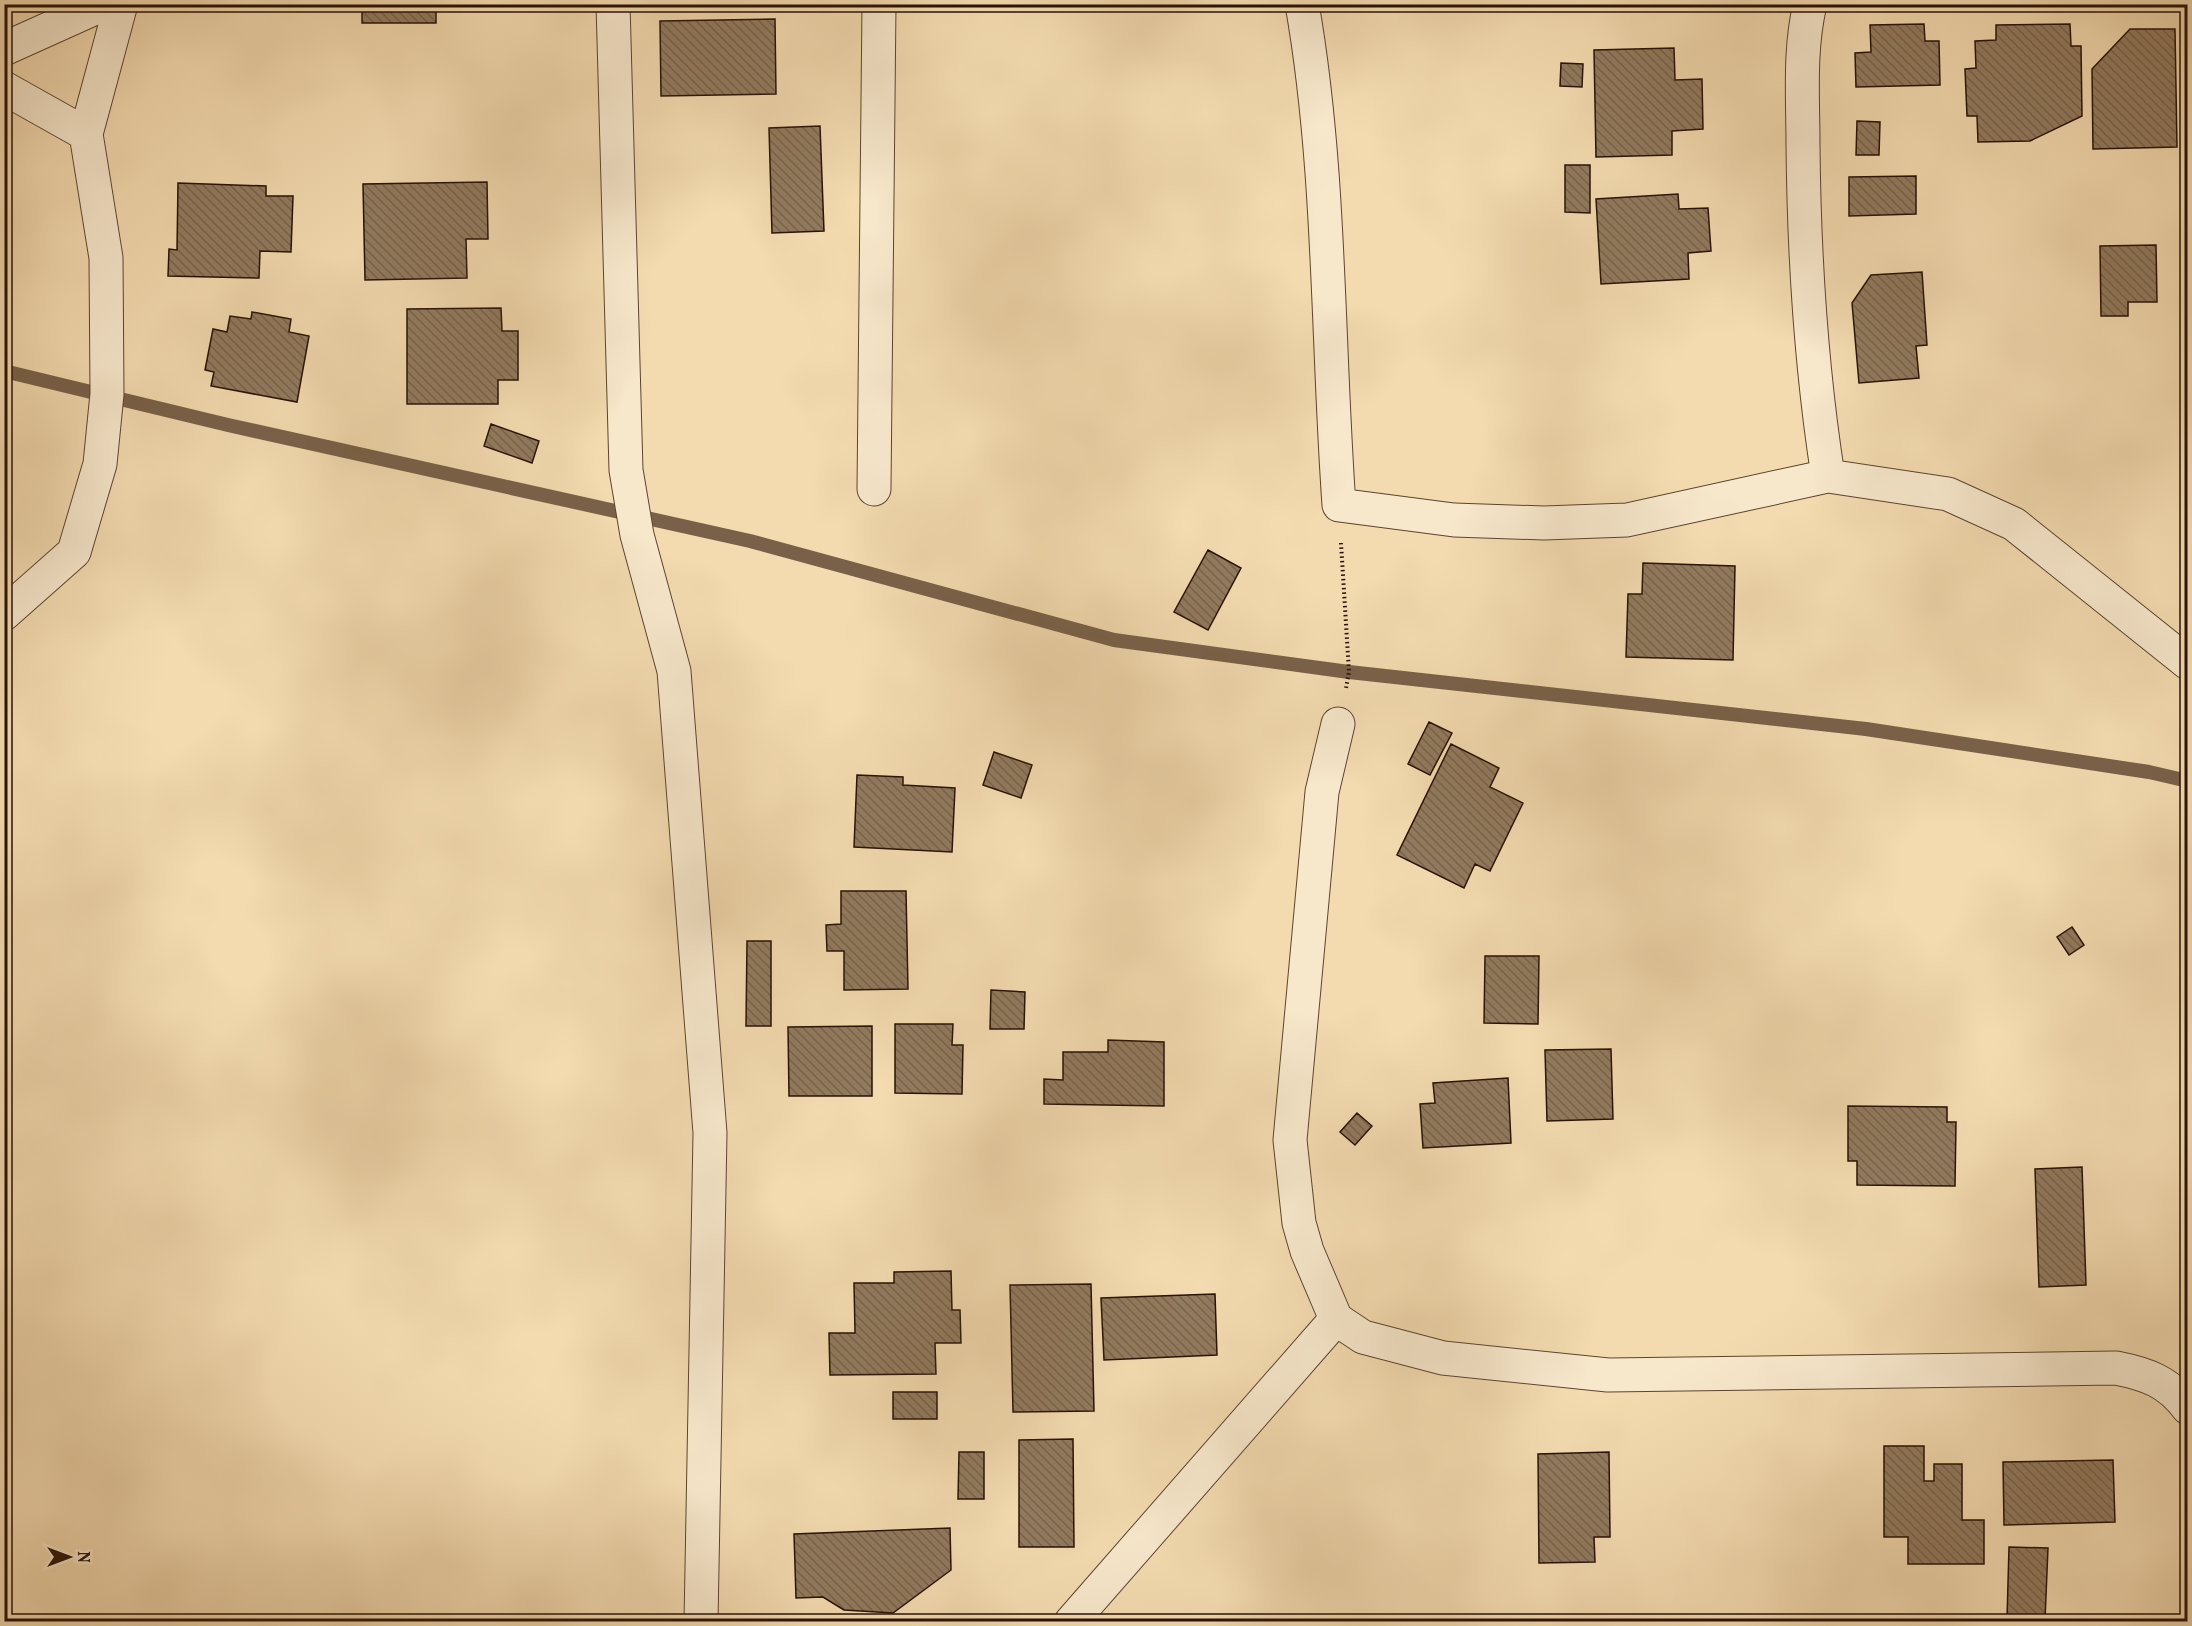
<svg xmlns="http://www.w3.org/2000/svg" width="2192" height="1626" font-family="Vollkorn,serif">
<defs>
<pattern id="building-back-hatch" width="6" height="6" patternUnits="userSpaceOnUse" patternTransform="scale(1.5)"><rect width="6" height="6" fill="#927a5e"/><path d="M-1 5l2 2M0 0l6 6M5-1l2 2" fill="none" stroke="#77634c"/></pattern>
</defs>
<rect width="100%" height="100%" fill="#f3daaf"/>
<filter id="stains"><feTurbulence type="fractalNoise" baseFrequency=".00333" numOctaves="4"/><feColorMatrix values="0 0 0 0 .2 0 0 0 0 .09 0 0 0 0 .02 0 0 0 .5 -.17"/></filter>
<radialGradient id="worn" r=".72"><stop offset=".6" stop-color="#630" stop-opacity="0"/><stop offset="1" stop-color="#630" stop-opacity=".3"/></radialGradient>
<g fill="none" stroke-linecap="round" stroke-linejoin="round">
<path stroke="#796149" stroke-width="14" d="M4 371 228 425 750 541 1114 640 1349 672 1866 729 2149 772 2188 781"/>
</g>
<path fill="url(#building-back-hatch)" stroke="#291206" stroke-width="1.5" d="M362 4H436V23H362Z
M775 19 776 94 661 96 660 21Z
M1924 24 1925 41H1939L1940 85 1856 87 1855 53 1871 52 1870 25Z
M2070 24 2071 46H2081L2082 116 2030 141 1978 142 1977 116H1967L1965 69 1976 68 1975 41 1996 40V25Z
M2130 29H2175L2177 147 2093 149 2092 69Z
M1674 48 1675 80 1702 79 1703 129 1672 131V155L1596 157 1594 50Z
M1561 63 1583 64 1582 87 1560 86Z
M1857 121 1880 122 1879 155H1856Z
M820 126 824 231 772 233 769 128Z
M1565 165H1590V213L1565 212Z
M1916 176V214L1849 216V177Z
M487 182 488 239H466L467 278 365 280 363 184Z
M178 183 266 186V196H293L291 252 260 251 259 278 168 276 169 249 177 250Z
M1678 194 1679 209 1708 208 1711 251 1688 253 1689 279 1601 284 1596 199Z
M2156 245 2157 302H2128V316H2101L2100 246Z
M1922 272 1927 345 1916 346 1919 378 1859 383 1852 303 1871 275Z
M501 308 502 331H518V380H498V404H407V309Z
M252 312 291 319 289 332 309 336 297 402 211 386 214 372 205 370 213 329 227 332 230 316 251 319Z
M491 424 539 441 532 463 484 446Z
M1208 550 1241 568 1208 630 1174 612Z
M1643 563 1735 566 1733 660 1626 657 1628 594H1642Z
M1429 722 1452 733 1430 775 1408 764Z
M1451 744 1499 768 1490 787 1523 803 1490 871 1475 864 1464 888 1397 855Z
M994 752 1032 765 1021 798 983 785Z
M857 775 903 777V785L955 788 952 852 854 847Z
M841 891H906L908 989 844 990V951H827L826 925 841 924Z
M2072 927 2084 945 2069 955 2057 937Z
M747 941H771V1026H746Z
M1485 956H1539L1538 1024 1484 1023Z
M991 990 1025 992 1024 1029H990Z
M895 1024H953L952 1045H963L962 1094 895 1093Z
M872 1026V1096H789L788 1027Z
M1108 1040 1164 1042V1106L1044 1104V1079L1063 1080V1052H1108Z
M1611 1049 1613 1119 1547 1121 1545 1050Z
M1508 1078 1511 1143 1423 1148 1420 1104 1435 1103 1433 1083Z
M1848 1106 1947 1107V1122H1956L1955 1186 1857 1185V1161H1848Z
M1357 1113 1372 1126 1355 1145 1340 1132Z
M2082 1167 2086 1285 2039 1287 2035 1169Z
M951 1271 952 1310H960L961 1343H935L936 1374 830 1375 829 1333H855L854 1283H894V1272Z
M1091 1284 1094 1411 1013 1412 1010 1285Z
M1215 1294 1217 1355 1104 1360 1101 1298Z
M893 1392H937V1419H893Z
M1073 1439 1074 1547H1019V1440Z
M1884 1446H1924V1481H1934V1464H1962V1520H1984V1564H1908V1537H1884Z
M959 1452H984V1499H958Z
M1609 1452 1610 1537H1594L1595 1562 1539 1563 1538 1454Z
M2113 1460 2115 1522 2004 1525 2003 1462Z
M950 1528 951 1570 893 1613 844 1610 823 1597 796 1598 794 1534Z
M2009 1547 2048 1548 2045 1620 2007 1619Z"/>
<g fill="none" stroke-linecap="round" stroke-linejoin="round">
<defs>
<path id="minor" d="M613 4 626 470 637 535 674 671 710 1133 701 1622
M1302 4C1331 170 1327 338 1339 505L1454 520 1544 523 1627 520 1828 476 1948 494 2014 524 2188 663
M1810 4C1799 51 1803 98 1803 145 1804 256 1811 367 1828 476
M4 49 104 4
M4 88 86 134
M874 489 879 4
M4 614 74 552 100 464 107 394 106 258 86 134 121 4
M1338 724 1322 792 1290 1140 1299 1223 1307 1251 1336 1319 1363 1337 1443 1358 1608 1375 2116 1368C2147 1374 2169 1382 2188 1408
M1071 1622 1336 1319"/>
</defs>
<use href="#minor" stroke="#5c4430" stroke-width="35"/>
<path stroke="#291206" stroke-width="4" stroke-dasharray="1.5 3" stroke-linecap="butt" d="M1341 543 1349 672 1346 688"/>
<use href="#minor" stroke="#f7e7cb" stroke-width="33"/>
</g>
<rect width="2192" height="1626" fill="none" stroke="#f3daaf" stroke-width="24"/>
<rect x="6" y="6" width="2180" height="1614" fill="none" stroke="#291206" stroke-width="3"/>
<rect x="12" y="12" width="2168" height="1602" fill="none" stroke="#291206" stroke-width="1.5"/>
<g transform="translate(69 1557) rotate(90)" stroke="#f7e7cb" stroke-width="4.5" paint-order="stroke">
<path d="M0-4.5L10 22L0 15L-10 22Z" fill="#291206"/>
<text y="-9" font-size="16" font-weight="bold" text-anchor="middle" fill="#291206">N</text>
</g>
<rect width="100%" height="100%" filter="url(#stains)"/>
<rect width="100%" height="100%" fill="url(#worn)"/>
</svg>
